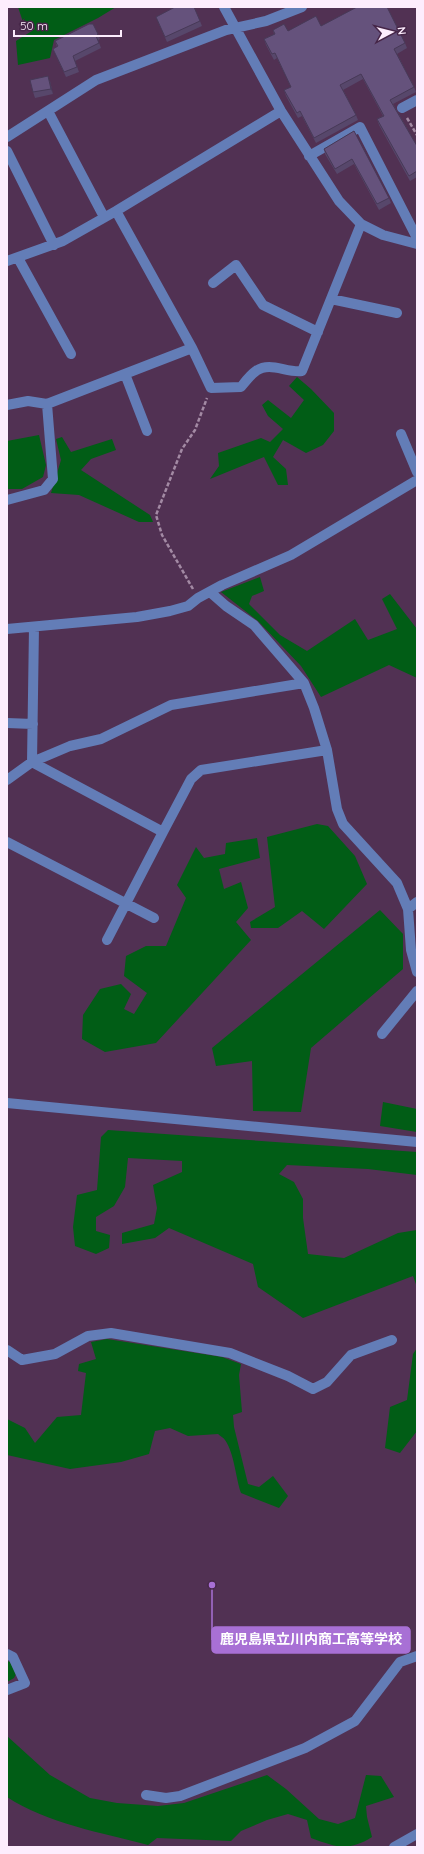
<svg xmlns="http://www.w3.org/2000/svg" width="424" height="1854" font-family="Quicksand,'Noto Sans JP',sans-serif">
<rect width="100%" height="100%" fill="#513153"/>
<path fill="#015d16" d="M18 7H116L98 18 54 40 50 58 18 65 16 41 35 29 32 21 23 22Z
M297 377 311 389 334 413V431L323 445 306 453 283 440 273 457 286 469 288 485H278L264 457 210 479 219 466 218 453 261 438 270 442 283 429 268 416 262 405 268 400 291 418 304 400 289 386Z
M39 435 46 465 43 477 22 489H7V441Z
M62 437 71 452 112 439 116 450 91 459 81 470 150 515 153 522H139L79 495 51 493 61 460 56 439Z
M260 577 264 591 252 596 249 604 280 635 307 651 355 619 368 640 397 629 382 599 390 594 417 629V678L389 665 321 697 301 666 258 621 221 592Z
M317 824 328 826 355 856 367 884 324 929 302 911 278 928H251L250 922 275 907 267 837Z
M257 838 260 858 219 869 224 889 241 882 248 908 236 922 251 940 156 1043 105 1052 82 1039 83 1015 100 989 121 984 131 994 124 1009 134 1014 147 993 124 976 126 956 146 946H166L186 898 177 885 196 847 204 858 225 854 226 843Z
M380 910 403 934V969L311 1048 301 1112 253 1111 252 1061 216 1066 212 1048Z
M383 1102 417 1109V1132L380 1126Z
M108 1130 417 1152V1175L368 1169 287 1165 279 1174 294 1182 303 1199V1218L308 1254 344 1258 398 1233 417 1230V1287L413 1276 303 1318 258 1287 253 1264 169 1228 155 1238 122 1244V1233L154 1224 157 1208 153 1185 182 1172V1161L128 1158 125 1187 114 1206 96 1217V1231L110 1235 109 1248 96 1254 75 1246 73 1227 77 1195 97 1190 101 1137Z
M107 1339 222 1357 241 1364 239 1375 242 1412 233 1415 234 1427 248 1484 259 1487 273 1476 288 1496 279 1508 241 1493C236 1479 234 1452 225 1440 224 1438 220 1436 218 1434L188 1436 170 1428 155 1431 149 1454 121 1462 70 1469 7 1455V1419L25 1428 35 1443 57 1417 81 1415 86 1373 78 1371 79 1364 96 1359 91 1342Z
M417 1348V1431L400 1453 385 1448 390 1407 407 1400 413 1354Z
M7 1661 10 1662 16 1674 14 1678 7 1682Z
M7 1736 50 1775 90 1798 117 1803 158 1806 184 1803 267 1775 286 1789 319 1819 338 1824 355 1818 366 1775 381 1776 394 1797 366 1806 367 1817 372 1837C348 1852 336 1847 311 1838L307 1820 288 1814 267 1820 241 1831 231 1841 157 1838 148 1845C103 1833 46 1823 7 1797Z"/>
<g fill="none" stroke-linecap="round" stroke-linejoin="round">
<path stroke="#a38aa4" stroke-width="2.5" stroke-dasharray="4 2" stroke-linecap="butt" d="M407 118 417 135
M193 589 162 535 156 515 182 449 195 430 207 398"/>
<path stroke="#637db7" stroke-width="10" d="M224 7 281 111 339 201 361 224 383 235 417 244
M402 108 417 100
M48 111 104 217
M7 137 96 80 226 30 266 21 302 7
M7 151 54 245
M309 156 360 127 417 238
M116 211 192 348 211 388 241 387C245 382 250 375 256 371 270 361 286 373 302 371L361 224
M18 258 71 354
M7 261 63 241 116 211 281 111
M213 283 236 265 263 305 318 332
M331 299 397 313
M125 374 147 431
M7 405 28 401 47 404 192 348
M401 434 417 472
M7 500 44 490 53 479 47 404
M210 592 226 606 254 625 304 683 314 708 327 750 337 809 343 824 397 883 408 909 411 950 417 972
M34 627 32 762 70 746 101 739 171 705 304 683
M7 629 137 617 170 611 188 606 198 598 222 585 291 555 417 480
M7 723 33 724
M7 780 32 762 163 832 107 940
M163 832 191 779 201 770 327 750
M7 842 154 918
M408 909 417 902
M382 1034 417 991
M7 1103 417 1142
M7 1350 22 1360 55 1354 88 1336 111 1333 230 1353 288 1376 313 1389 327 1382 351 1355 392 1340
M7 1654 13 1657 25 1683 7 1690
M146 1795 166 1798 180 1796 305 1748 355 1721 400 1662 417 1656
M394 1847 417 1834"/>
</g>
<path fill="#57476b" d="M156 17 200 21 202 26 167 42Z
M321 26 405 43 407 48 397 54 414 87 416 92 393 104 417 146V177L410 181 379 125 377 119 383 116 363 79 343 90 356 115 358 120 316 143 302 116 298 118 286 96 284 90 291 87 277 58 274 60 266 45 264 39 274 34 273 30 288 31Z
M98 34 100 39 98 40 101 48 75 61 79 72 66 77 53 49 57 47 55 41Z
M50 81 53 94 35 98 33 92Z
M354 131 389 198 391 203 379 210 354 164 337 174 325 154 324 149Z"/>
<path fill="#473957" d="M48 76 50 81 53 94 51 89Z"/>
<path fill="#65527c" stroke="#473957" d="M175 7H194L200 21 165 37 156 17Z
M357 7H387L405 43 394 49 414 87 390 100 417 146V171L409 176 377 119 384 116 361 74 340 85 356 115 314 138 300 111 297 113 284 90 291 87 275 53 272 54 264 39 275 34 273 30 284 24 288 31 316 16 321 26Z
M89 24H93L98 34 96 36 99 43 73 56 77 67 64 72 53 49 58 46 55 41Z
M48 76 51 89 33 92 30 80Z
M354 131 389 198 377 204 352 159 335 169 324 149Z"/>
<path fill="none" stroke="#a870d5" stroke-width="1.5" d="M212 1585L212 1640"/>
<circle fill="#a870d5" stroke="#462648" stroke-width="1.5" cx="212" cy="1585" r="4"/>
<rect fill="#a870d5" stroke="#a870d5" stroke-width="1.5" x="212" y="1627" width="198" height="26" rx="4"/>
<g font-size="14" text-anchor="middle" font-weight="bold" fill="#fff">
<text x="311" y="1644">鹿児島県立川内商工高等学校</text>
</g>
<rect width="424" height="1854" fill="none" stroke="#fdedfd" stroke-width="16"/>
<g transform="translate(392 32) rotate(83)" stroke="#462648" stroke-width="3" paint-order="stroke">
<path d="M0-3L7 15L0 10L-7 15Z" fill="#fdedfd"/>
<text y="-6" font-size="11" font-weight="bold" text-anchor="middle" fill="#fdedfd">N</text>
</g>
<path d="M14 30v6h107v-6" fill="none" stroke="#fdedfd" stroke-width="2"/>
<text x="20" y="30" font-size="12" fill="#fdedfd" stroke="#462648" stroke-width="3" paint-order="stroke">50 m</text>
</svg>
